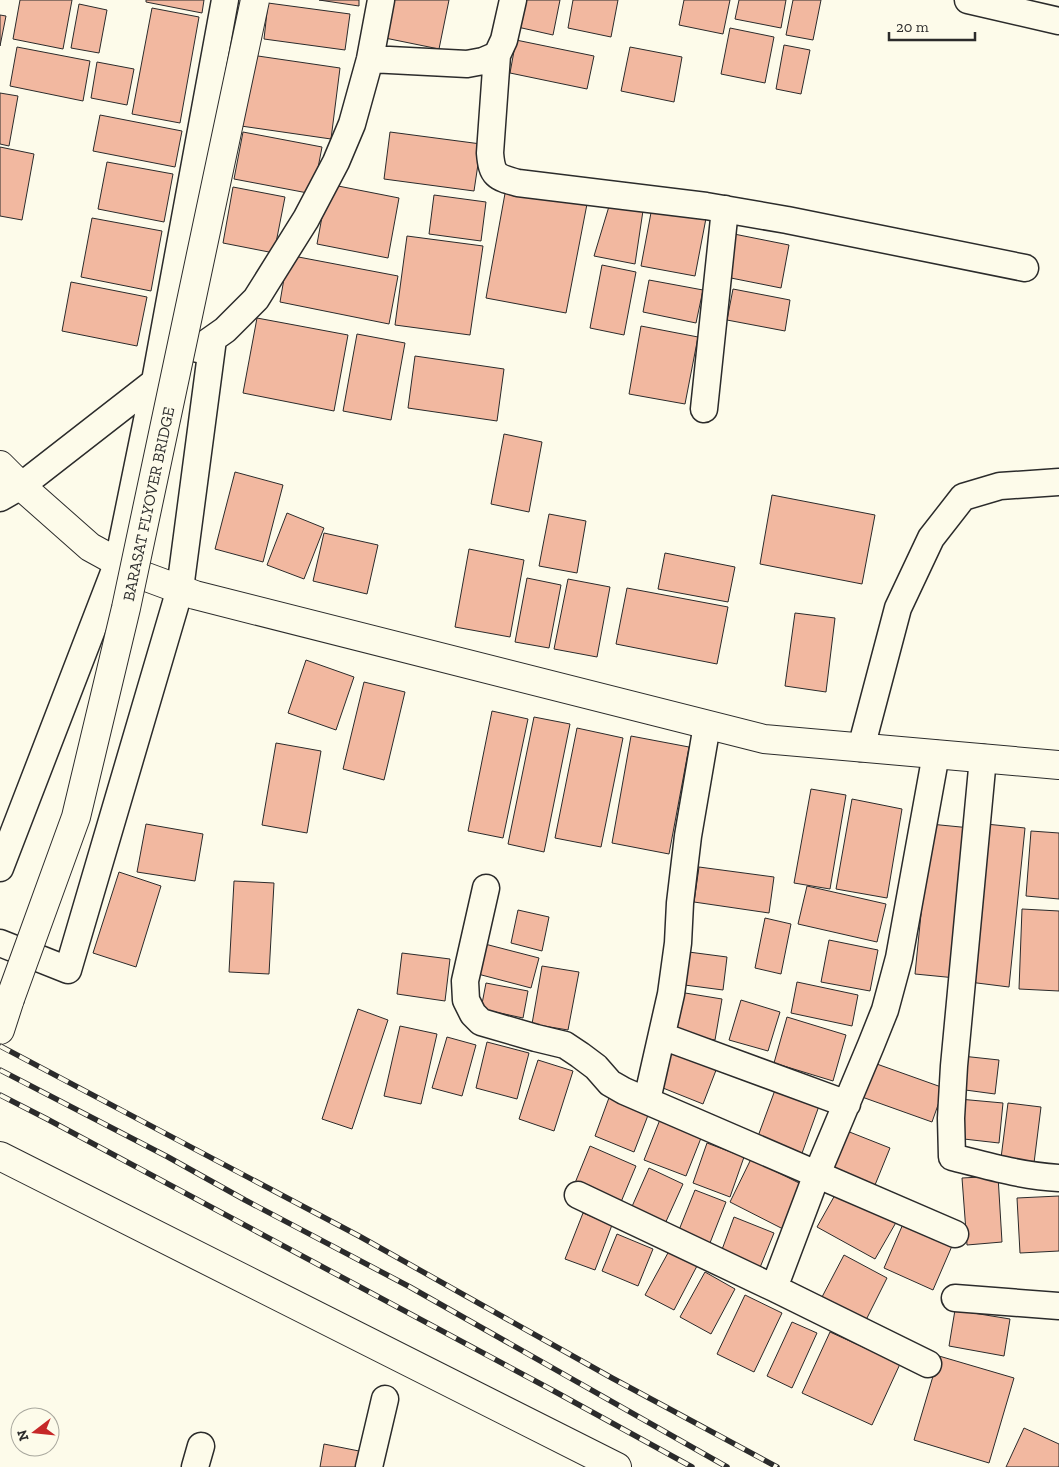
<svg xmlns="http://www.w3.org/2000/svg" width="1059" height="1467" font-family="'Zilla Slab',serif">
<rect width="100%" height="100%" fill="#fdfbea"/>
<path fill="#f2b8a0" stroke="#2b2b2b" d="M20 0H72L63 49 13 39Z
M146 0H204L202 13 146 2Z
M319 0H359V6Z
M392 0H449L439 49 385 38Z
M518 0H560L553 35 513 26Z
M573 0H618L611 37 568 28Z
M684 0H730L723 34 679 25Z
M739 0H786L781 28 735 19Z
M793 0H821L813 40 786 35Z
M268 3 350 14 345 50 264 39Z
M79 4 107 10 99 53 71 48Z
M152 8 199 17 180 123 132 114Z
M0 15 6 16 0 46Z
M730 28 774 37 765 83 721 74Z
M516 40 594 56 587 89 510 73Z
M784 45 810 50 801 94 776 89Z
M17 47 90 61 83 101 10 86Z
M630 47 682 57 674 102 621 91Z
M251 55 340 68 331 139 241 126Z
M97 62 134 69 127 105 91 98Z
M0 93 18 96 9 146 0 144Z
M100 115 182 131 175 167 93 151Z
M243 132 322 147 313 194 234 179Z
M390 132 481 144 474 191 384 179Z
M0 147 34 154 22 220 0 216Z
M107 162 173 174 164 222 98 209Z
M328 184 399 198 388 258 317 244Z
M233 187 285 197 274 253 223 243Z
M506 188 587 204 566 313 486 298Z
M434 195 486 202 481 241 429 234Z
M653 202 707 213 695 276 641 266Z
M610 203 644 204 635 264 594 256Z
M92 218 162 231 151 291 81 277Z
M734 234 789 245 781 288 726 277Z
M407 236 483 246 470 335 395 325Z
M288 255 398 276 389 324 280 302Z
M602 265 636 272 624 335 590 328Z
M649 280 703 290 696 323 643 312Z
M71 282 147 297 137 346 62 331Z
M733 289 790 300 785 331 727 320Z
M257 318 348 335 334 411 243 393Z
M641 326 698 337 685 404 629 394Z
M357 334 405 343 391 420 343 411Z
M415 356 504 369 497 421 408 408Z
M504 434 542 442 529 512 491 504Z
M235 472 283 485 263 562 215 549Z
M772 495 875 515 862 584 760 564Z
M287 513 324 528 304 579 267 565Z
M549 514 586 521 577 573 539 566Z
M324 533 378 545 367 594 313 581Z
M469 549 524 560 510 637 455 627Z
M665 553 735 567 728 602 658 589Z
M527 578 561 585 549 648 515 642Z
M568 579 610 587 597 657 554 649Z
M627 588 728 607 717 664 616 644Z
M795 613 835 618 826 692 785 686Z
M306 660 354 677 336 730 288 713Z
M364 682 405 692 384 780 343 769Z
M492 711 528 719 503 838 468 831Z
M534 717 570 724 544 852 508 844Z
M577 728 623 738 601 847 555 838Z
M631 736 689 747 669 854 612 843Z
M276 743 321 751 307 833 262 825Z
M811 789 846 795 830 889 794 883Z
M852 799 902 809 887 898 836 889Z
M146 824 203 834 195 881 137 872Z
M930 824 971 828 956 978 915 974Z
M986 824 1025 828 1009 987 969 982Z
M1031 831 1059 833V899L1026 896Z
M699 867 774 877 769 913 694 902Z
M119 872 161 886 136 967 93 953Z
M234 881 274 883 269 974 229 972Z
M807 886 886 904 877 942 798 924Z
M1022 909 1059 911V991L1019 989Z
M518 910 549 917 542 951 511 943Z
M765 918 791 924 781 974 755 968Z
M829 940 878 950 870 991 821 982Z
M481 943 539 958 531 988 474 973Z
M681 951 727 957 723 990 677 984Z
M402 953 450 959 445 1001 397 994Z
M542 966 579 972 568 1030 532 1024Z
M797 982 858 995 852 1026 791 1013Z
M486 983 528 991 523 1018 481 1009Z
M679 992 722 999 715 1040 672 1033Z
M741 1000 780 1012 768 1051 729 1040Z
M358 1009 388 1020 352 1129 322 1119Z
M787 1017 846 1035 833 1081 774 1063Z
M400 1026 437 1034 421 1104 384 1096Z
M447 1037 476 1045 462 1096 432 1088Z
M487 1042 529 1053 517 1099 476 1088Z
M673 1048 718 1065 703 1104 658 1086Z
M962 1056 999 1060 995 1094 958 1089Z
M538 1060 573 1071 554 1131 519 1119Z
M874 1063 944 1088 932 1122 862 1097Z
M775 1090 819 1106 801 1156 757 1139Z
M610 1095 650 1110 634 1152 595 1136Z
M959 1099 1003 1103 999 1143 955 1138Z
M1008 1103 1041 1107 1034 1163 1001 1158Z
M661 1117 703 1133 686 1176 644 1160Z
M847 1131 890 1148 875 1185 833 1167Z
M707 1143 744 1157 730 1197 693 1183Z
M590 1146 636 1166 621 1202 575 1183Z
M751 1159 807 1187 785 1230 730 1202Z
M649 1168 683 1184 664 1226 630 1211Z
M998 1176 1002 1242 967 1245 962 1178Z
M840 1186 898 1219 875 1259 817 1227Z
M695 1190 726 1202 708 1248 677 1235Z
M1059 1196V1251L1020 1253 1017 1198Z
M583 1213 612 1225 595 1270 565 1259Z
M734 1217 774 1233 759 1270 720 1255Z
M903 1224 952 1246 933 1290 884 1268Z
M617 1234 653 1249 638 1286 602 1271Z
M669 1251 697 1266 674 1310 645 1295Z
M844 1255 887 1278 866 1320 822 1297Z
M705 1272 735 1289 711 1334 680 1317Z
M745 1295 782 1313 754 1372 717 1354Z
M955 1310 1010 1319 1004 1356 949 1346Z
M792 1322 817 1333 792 1388 767 1376Z
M830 1332 900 1364 872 1425 802 1393Z
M939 1356 1014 1378 989 1463 914 1440Z
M1024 1428 1059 1444V1467H1006Z
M324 1444 359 1451 356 1467H320Z"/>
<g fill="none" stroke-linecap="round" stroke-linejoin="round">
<defs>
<path id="minor" d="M968 0 1059 21
M497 55 490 153C492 176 496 177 518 183L706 206 787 220 1025 268
M370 59 467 64 483 61 497 55 504 40 513 0
M198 349 225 330 256 299 306 219 336 162 352 124 370 59 381 0
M704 409 725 209
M0 498 21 486 161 377
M861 748 898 608 931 538 963 497 1000 486 1059 482
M983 758 954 1066 951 1118 952 1157C988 1166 1022 1176 1059 1178
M0 868 118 562 155 381 225 0
M486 888 465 981 466 1000 473 1014 481 1022 536 1038 565 1045 580 1055 596 1067 610 1083 624 1091 955 1234
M0 943 68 970 180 589 213 339
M662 1036 847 1104
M647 1100 671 994 678 943 680 903 688 836 707 725
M578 1195 774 1288 928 1364
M774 1288 817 1174 871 1045 885 1010 899 958 936 754
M955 1298 1059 1306
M195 1467 201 1446
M369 1467 385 1399"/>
<path id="tertiary" d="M0 465 21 486 90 547 141 575 195 595 764 739 1059 765
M0 1156 617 1467"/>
<path id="primary" d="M0 1030 10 999"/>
</defs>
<use href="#minor" stroke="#2b2b2b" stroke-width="29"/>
<use href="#tertiary" stroke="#2b2b2b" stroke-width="30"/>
<use href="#primary" stroke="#2b2b2b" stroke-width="30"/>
<use href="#minor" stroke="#fdfbea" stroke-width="26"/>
<use href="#tertiary" stroke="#fdfbea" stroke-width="28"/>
<use href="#primary" stroke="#fdfbea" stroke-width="28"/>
<defs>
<path id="rail" d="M0 1046 359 1236 612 1378 777 1467
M0 1070 168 1157 245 1200 410 1287 727 1467
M0 1095 47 1119 552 1390 692 1467"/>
</defs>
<use href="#rail" stroke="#2b2b2b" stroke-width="5.5"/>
<use href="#rail" stroke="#fdfbea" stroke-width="4" stroke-dasharray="11" stroke-linecap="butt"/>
<defs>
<g id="primary-bridge">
<path id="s1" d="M10 999 76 817 126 608 255 0"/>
</g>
</defs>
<use href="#primary-bridge" stroke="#2b2b2b" stroke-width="30" stroke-linecap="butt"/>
<use href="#primary-bridge" stroke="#fdfbea" stroke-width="28"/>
</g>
<g text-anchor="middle" stroke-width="4" stroke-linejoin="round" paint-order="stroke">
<g font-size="16" fill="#2b2b2b" stroke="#fdfbea">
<text dy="6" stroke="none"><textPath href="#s1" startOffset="515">BARASAT FLYOVER BRIDGE</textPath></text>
</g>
</g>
<g transform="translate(35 1432) rotate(254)"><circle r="24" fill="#fdfbea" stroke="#a9a89e"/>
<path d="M0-4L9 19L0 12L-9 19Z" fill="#c62828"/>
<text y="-8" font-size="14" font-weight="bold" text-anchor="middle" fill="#2b2b2b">N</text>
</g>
<path d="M889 32v8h86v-8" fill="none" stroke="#2b2b2b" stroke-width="2.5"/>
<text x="896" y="32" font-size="15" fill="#2b2b2b" stroke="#fdfbea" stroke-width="4" paint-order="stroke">20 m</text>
</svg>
